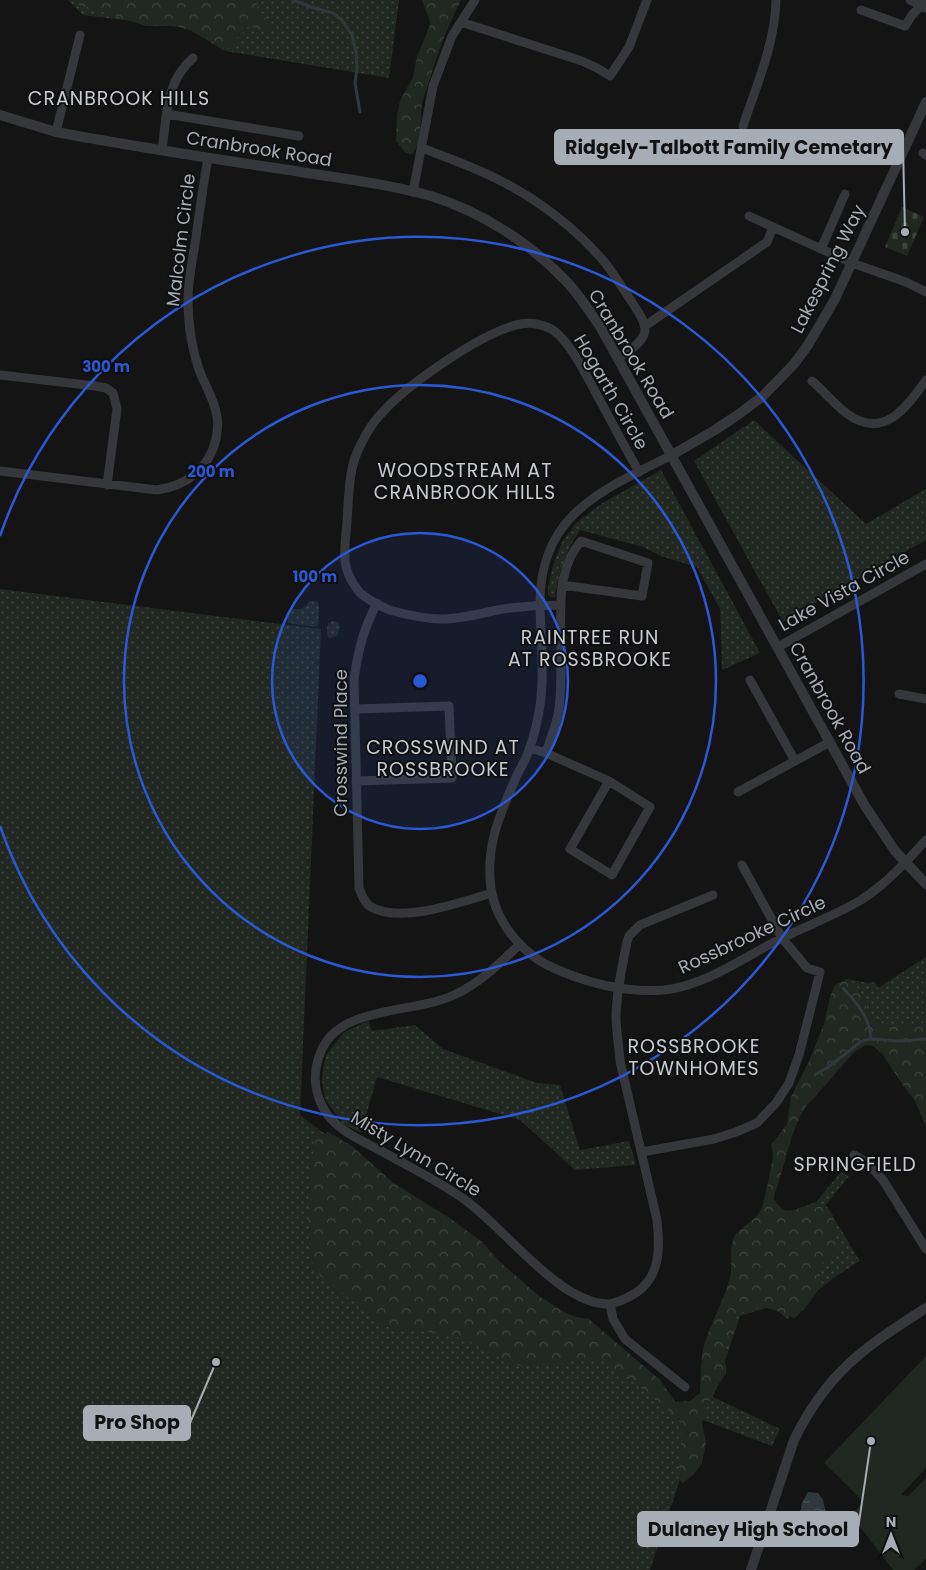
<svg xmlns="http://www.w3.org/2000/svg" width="926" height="1570" font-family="Poppins,sans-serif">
<defs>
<pattern id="green-dots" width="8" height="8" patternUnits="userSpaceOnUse" patternTransform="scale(1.25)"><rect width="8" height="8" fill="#202821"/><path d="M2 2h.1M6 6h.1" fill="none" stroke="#3e443f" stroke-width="1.8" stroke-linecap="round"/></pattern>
<pattern id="forest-crowns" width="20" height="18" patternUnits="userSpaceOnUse" patternTransform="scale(1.25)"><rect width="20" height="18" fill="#202821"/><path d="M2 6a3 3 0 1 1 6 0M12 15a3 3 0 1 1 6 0" fill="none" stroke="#3e443f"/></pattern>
<pattern id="cemetery-stones" width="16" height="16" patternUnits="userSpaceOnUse" patternTransform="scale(1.25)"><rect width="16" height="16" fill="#202821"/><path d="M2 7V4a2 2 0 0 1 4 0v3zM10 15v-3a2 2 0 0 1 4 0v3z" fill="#3e443f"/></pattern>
<pattern id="water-ripples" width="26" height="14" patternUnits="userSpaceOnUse" patternTransform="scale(1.25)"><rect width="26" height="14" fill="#2e383d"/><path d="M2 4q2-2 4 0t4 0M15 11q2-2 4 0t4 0" fill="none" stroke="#495257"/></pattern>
</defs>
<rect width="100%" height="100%" fill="#141415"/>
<path fill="url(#green-dots)" d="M68 0H399L389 78 225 51 187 28 83 15Z
M754 420 866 524 926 489V540L783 622 694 461Z
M661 470 760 653 722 670 720 609 697 567 661 556 643 547 580 530C566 550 558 573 555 598L550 597 548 595V587L553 565 562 542 576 523 601 504Z
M0 589 321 629 300 1115 699 1422 650 1570H0Z
M310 601 318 602 319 608 318 626 314 627 288 623V613L291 609H302Z
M332 621 338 622 340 628 337 636 330 638C325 636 327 628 328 624Z
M926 957V1023C905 1027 882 1033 869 1011 864 1004 862 993 856 986 854 984 850 981 847 979L869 983 875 982 878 988Z
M368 1021 372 1031 415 1025 443 1049 537 1083 560 1085 580 1150 629 1141 636 1165 575 1170 520 1120 377 1077 361 1133 343 1124 325 1099 322 1081 323 1070 326 1055 344 1032Z
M841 1172 849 1176 826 1205 860 1261C831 1278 811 1295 787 1319L773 1306 740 1316 713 1397 780 1429 772 1446 700 1419 765 1220 816 1202Z"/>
<path fill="url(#forest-crowns)" d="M72 0H256L258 11 271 24V33L249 26 235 41 230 49 218 44 198 33 176 26H146L74 3Z
M422 0H461C448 26 438 51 430 79 427 87 424 96 422 104 419 121 424 144 411 155L405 152 396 141 397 114 400 101 413 77 417 57 430 25 429 18Z
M847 979C850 981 854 984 856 986 862 993 864 1004 869 1011 882 1033 905 1027 926 1023V1127L915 1101 903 1085 883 1055 873 1046 866 1045 854 1052 814 1098C794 1113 787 1158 779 1181 777 1188 774 1192 774 1200 777 1203 781 1209 785 1210 799 1215 822 1194 832 1214 835 1219 833 1227 834 1233 834 1238 836 1243 838 1248 833 1256 825 1260 819 1267 819 1272 821 1278 820 1283 818 1294 803 1312 794 1318 769 1308 759 1301 735 1317L733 1329 726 1341 724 1347 723 1360 726 1366V1373L711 1396 702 1423 706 1443 702 1463 694 1474 683 1483 678 1479 681 1452 682 1425 673 1414 627 1377 604 1362 591 1358 564 1363 523 1366 510 1364 486 1350 460 1338 410 1329 396 1330 382 1325 372 1316 315 1272 311 1258 308 1217 311 1190V1163L316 1137 328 1132 352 1146 392 1182 448 1217 481 1241 499 1261 539 1296 564 1312 576 1317 589 1319 660 1380 676 1402 690 1401 700 1393C701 1376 700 1356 706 1339 713 1319 724 1300 730 1278 733 1266 729 1253 733 1240 738 1227 755 1222 761 1210 764 1204 772 1163 773 1157 773 1153 772 1149 771 1145L787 1124 791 1097 809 1061 824 1024 830 997 835 985Z"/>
<path fill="url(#cemetery-stones)" d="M902 207 924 217 907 256 885 247Z"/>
<path fill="#202821" d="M926 1356V1468L901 1495 908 1496 926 1478V1559L914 1570H893L851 1515 864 1502 824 1463Z"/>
<path fill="url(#water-ripples)" d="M808 1492 818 1493 823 1500 829 1528 824 1530 819 1526 799 1519 802 1503Z"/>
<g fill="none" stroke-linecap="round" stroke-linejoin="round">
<path stroke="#2e383d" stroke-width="3" d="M293 0 314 8 333 13 342 20 352 35 356 52 357 69 355 83 360 112
M843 988C857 1003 870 1018 871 1039
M816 1074 827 1068 862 1041 871 1039 899 1041 926 1039"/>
<path stroke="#35373a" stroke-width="9" d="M910 0 925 8
M861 10 905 26 912 15 926 1
M461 22 582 61 597 68 610 76 629 47 647 0
M167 114 299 136
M743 126C757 84 775 44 776 0
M56 132 80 35
M422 148C448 158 474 167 499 180 539 200 578 230 606 264 613 273 619 283 626 293 648 327 657 334 618 358
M162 150C167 116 165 82 193 58
M923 153 926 155
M413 192 433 86 452 36 475 0
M749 216 852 263 906 282 926 292
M821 249 845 194
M645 326 767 242 773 227
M0 375 95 386 106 388 113 393 117 409 107 485
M812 381C823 390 834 404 846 413 883 441 906 408 926 380
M672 455C600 491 538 515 540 608 541 643 545 678 539 712 537 723 534 736 530 747 527 757 522 766 517 775 500 814 485 846 491 889 497 925 525 957 558 970 591 984 627 993 664 990 707 985 744 957 782 938 808 925 836 915 861 900 886 884 906 862 926 840
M0 471 157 490C186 486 209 469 216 439 217 432 219 424 217 417 215 402 207 388 201 375 192 351 188 325 188 300 188 282 192 262 195 244 199 215 203 186 208 158
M377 603C363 630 359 648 354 678L359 888C362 895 364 903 371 907 401 924 461 902 492 893
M560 605C543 605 527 606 510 608 487 611 465 619 442 619 425 619 408 615 393 611 383 608 362 597 357 589 351 581 346 570 345 561 344 548 346 535 347 522 349 495 348 468 361 444 366 434 372 423 380 415 405 386 483 331 521 324 530 322 539 324 547 327 569 335 590 384 602 404 614 427 626 449 639 472
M778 647 926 564
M750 680 795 761
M899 694 926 699
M355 709 449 706 452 778 356 781
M530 748 546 753 609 781 650 807 612 875 570 849 609 781
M546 753C550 739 557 724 559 709 564 668 558 626 562 585L642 596 648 563 581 541C569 556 566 567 562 585
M738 792 830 742
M520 944C500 963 480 983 454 995 414 1014 343 1005 322 1049 312 1071 313 1094 327 1114 340 1132 363 1141 383 1152 408 1166 434 1179 458 1195 501 1222 558 1305 609 1304 618 1303 627 1298 634 1294 661 1278 660 1247 657 1220L620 1061C619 1046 616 1030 616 1015 617 990 622 966 627 942L629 936 640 925 713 895
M642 1152 714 1139 736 1132 757 1123 776 1103 789 1083 799 1055 820 972 807 968 782 938 742 865
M854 1155 866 1162 883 1180 926 1249
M610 1304 613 1319 625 1339 685 1387"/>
<path stroke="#35373a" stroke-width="10" d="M0 115 56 132 83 137C152 149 220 160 289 170 336 178 385 183 431 196 482 212 530 243 567 282 580 296 590 312 601 328L865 806 895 851 926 884
M672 455 715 430 739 414 763 396 794 364 808 345 835 299 926 102
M751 1570 794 1440C827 1372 865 1347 926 1308"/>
</g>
<circle cx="420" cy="681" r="148" fill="#2b58d4" fill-opacity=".12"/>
<g fill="none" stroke="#2b58d4" stroke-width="2.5">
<circle cx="420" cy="681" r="148"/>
<circle cx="420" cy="681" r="296"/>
<path d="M0 536A444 444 0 1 1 0 826"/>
</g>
<g text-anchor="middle" stroke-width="4" stroke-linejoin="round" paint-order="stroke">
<g font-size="18" fill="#a7adb5" stroke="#0f0f10">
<text transform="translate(259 149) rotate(9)" y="6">Cranbrook Road</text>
<text transform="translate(181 240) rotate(-83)" y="6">Malcolm Circle</text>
<text transform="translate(828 269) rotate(-63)" y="6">Lakespring Way</text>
<text transform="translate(631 354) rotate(59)" y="6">Cranbrook Road</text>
<text transform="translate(611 392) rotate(60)" y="6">Hogarth Circle</text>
<text transform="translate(844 591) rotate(-29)" y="6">Lake Vista Circle</text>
<text transform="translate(830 708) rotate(61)" y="6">Cranbrook Road</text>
<text transform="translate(341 743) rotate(-90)" y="6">Crosswind Place</text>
<text transform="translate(752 935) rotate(-25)" y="6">Rossbrooke Circle</text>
<text transform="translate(416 1154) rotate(31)" y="6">Misty Lynn Circle</text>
</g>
<g font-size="19" letter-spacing="1" fill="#c7cbd1" stroke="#0f0f10">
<text x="119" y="105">CRANBROOK HILLS</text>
<text x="465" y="477">WOODSTREAM AT<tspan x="465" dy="22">CRANBROOK HILLS</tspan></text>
<text x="590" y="644">RAINTREE RUN<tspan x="590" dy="22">AT ROSSBROOKE</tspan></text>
<text x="443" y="754">CROSSWIND AT<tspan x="443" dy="22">ROSSBROOKE</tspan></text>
<text x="694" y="1053">ROSSBROOKE<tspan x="694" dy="22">TOWNHOMES</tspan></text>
<text x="855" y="1171">SPRINGFIELD</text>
</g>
</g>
<circle cx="420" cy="681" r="8" fill="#2b58d4" stroke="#0f0f10" stroke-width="2.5"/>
<g font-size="15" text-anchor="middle" font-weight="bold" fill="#2b58d4" stroke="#0f0f10" stroke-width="4" stroke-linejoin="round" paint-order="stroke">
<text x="106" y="372">300 m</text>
<text x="211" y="477">200 m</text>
<text x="315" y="582">100 m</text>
</g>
<path fill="none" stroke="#a7adb5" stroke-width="2" d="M905 232L903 147M216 1362L190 1423M871 1441L858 1529"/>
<g fill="#a7adb5" stroke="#0f0f10" stroke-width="2">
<circle cx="905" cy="232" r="5"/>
<circle cx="216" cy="1362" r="5"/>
<circle cx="871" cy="1441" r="5"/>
</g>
<g fill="#a7adb5" stroke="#a7adb5" stroke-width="2">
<rect x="555" y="130" width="348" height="34" rx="5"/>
<rect x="84" y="1406" width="106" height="34" rx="5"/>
<rect x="638" y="1512" width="220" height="34" rx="5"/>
</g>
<g font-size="19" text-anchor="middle" font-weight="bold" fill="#111">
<text x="729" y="154">Ridgely-Talbott Family Cemetary</text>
<text x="137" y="1429">Pro Shop</text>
<text x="748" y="1536">Dulaney High School</text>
</g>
<g transform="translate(891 1535)" stroke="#0f0f10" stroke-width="4" paint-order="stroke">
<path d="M0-4L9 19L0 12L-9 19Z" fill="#a7adb5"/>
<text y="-8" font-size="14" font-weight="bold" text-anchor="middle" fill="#a7adb5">N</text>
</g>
</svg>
